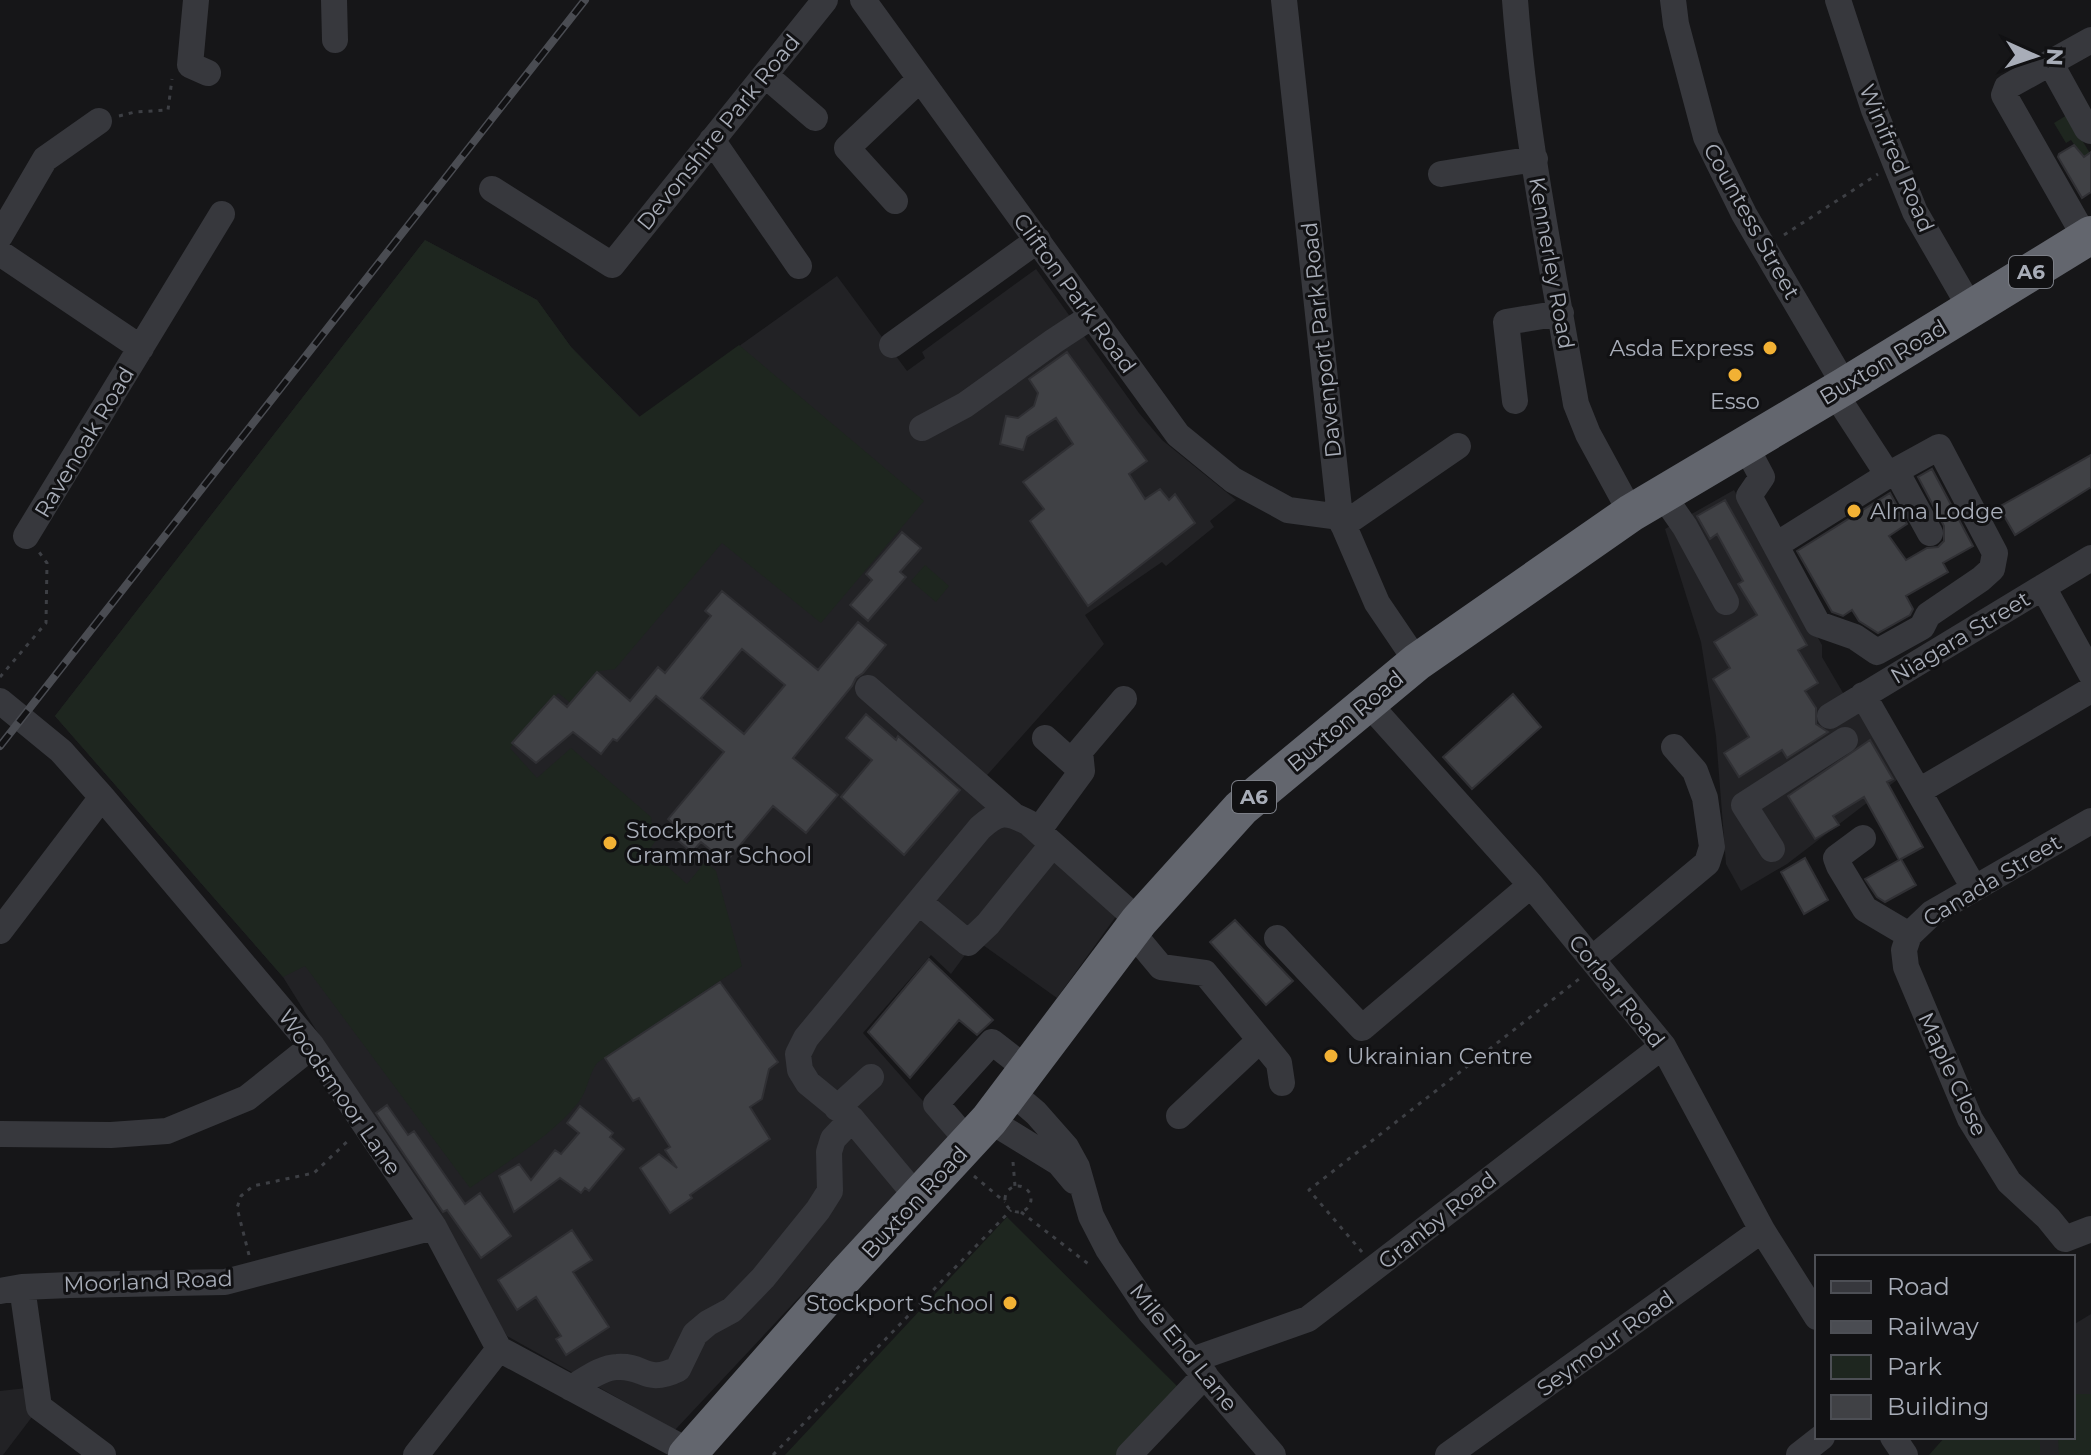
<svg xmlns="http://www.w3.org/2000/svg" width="2091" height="1455" font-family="Montserrat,sans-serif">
<rect width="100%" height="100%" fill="#161618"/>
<path fill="#222225" d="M425 240 537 300 571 347 640 417 837 276 907 371 925 358 922 352 1036 269 1139 413 1162 440 1236 500 1210 521 1214 527 1166 566 1162 562 1085 615 1104 644 981 782 1125 904 1057 998 976 940 951 974 931 955 863 1033 952 1134 675 1430 507 1336 283 977 55 716Z
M1734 490 1822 645V657L1846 698 1865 712 1902 776 1787 864 1741 891 1726 864 1716 736 1701 642 1665 529Z
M2091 1314V1455H2040V1437H2073V1325Z
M27 1388 35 1413 3 1455H0V1391Z"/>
<path fill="#1e261f" d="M2067 115 2091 155 2089 166 2071 140 2066 143 2054 123Z
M425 240 537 300 571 347 639 417 739 345 924 501 821 623 722 543 615 669 599 671 572 704 558 693 510 748 537 778 571 748 651 817 653 835 657 839 649 850 687 884 705 862 716 871 742 966 597 1063C588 1075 588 1091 578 1103 550 1138 506 1162 470 1188L305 966 283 977 55 716Z
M925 565 949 586 936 602 911 581Z
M1007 1217 1181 1390 1120 1455H785Z
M2073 1394H2091V1455H2059L2058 1437H2073Z
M1945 1437H2040V1455H1929Z"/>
<path fill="#404145" stroke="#303034" stroke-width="2" fill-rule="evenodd" d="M2074 145 2084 157 2091 152V192L2082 198 2058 157 2059 154Z
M1067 352 1147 461 1129 474 1145 499 1160 489 1169 500 1175 494 1195 523 1088 606 1030 521 1044 509 1023 482 1073 444 1056 418 1027 437 1023 450 1000 444 1006 416 1018 418 1034 406 1038 393 1029 379Z
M2091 455V487L2015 535 1999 507Z
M1932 469 1973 546 1943 563 1948 572 1906 596 1913 609 1910 615 1878 633 1859 621 1852 610 1843 616 1832 612 1797 551 1890 493 1907 524 1889 536 1906 560 1927 548 1938 547 1944 541V526L1918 477Z
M1725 500 1807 645 1798 650 1818 683 1805 691 1816 708V724L1828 732 1787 758 1782 750 1739 777 1724 753 1749 737 1713 679 1730 668 1714 642 1757 615 1738 584 1743 581 1717 534 1710 539 1697 516Z
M902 532 921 548 900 572 906 577 868 621 850 605 872 580 866 574Z
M722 591 818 670 858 622 886 645 863 673 856 678 852 686 793 758 838 795 806 833 773 806 726 862 701 842 692 852 674 837 680 829 668 819 724 752 656 696 617 741 613 739 601 754 573 732 536 763 512 743 554 696 567 707 597 672 630 701 658 667 665 673 711 616 705 611ZM742 649 785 685 744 734 701 698Z
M1513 694 1541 727 1472 789 1443 757Z
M866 714 896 740 898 736 960 790 904 855 841 797 872 760 846 738Z
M1870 740 1893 779 1887 782 1923 847 1901 859 1916 885 1885 902 1877 897 1865 879 1899 860 1864 797 1833 816 1839 825 1815 839 1788 796Z
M1805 858 1828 900 1804 914 1781 872Z
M1235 920 1293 981 1266 1005 1210 942Z
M929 959 993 1020 977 1035 959 1020 910 1078 868 1032Z
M720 982 778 1062 769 1069 762 1099 750 1107 770 1139 690 1195 692 1198 670 1213 640 1168 659 1154 677 1168 665 1150 670 1147 639 1098 633 1101 605 1058Z
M387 1105 408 1135 414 1131 465 1204 480 1193 511 1236 481 1258 447 1210 443 1212 376 1113Z
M580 1106 613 1133 610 1137 624 1149 589 1191 585 1188 581 1193 560 1178 514 1212 499 1176 519 1164 531 1180 555 1150 561 1154 579 1133 567 1123Z
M572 1230 592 1260 573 1272 609 1327 566 1355 556 1339 561 1336 536 1297 517 1310 498 1280Z"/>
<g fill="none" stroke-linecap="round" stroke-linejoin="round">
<path stroke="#3d3f44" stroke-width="3" stroke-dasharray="4 6" stroke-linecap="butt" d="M119 116 135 112 168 110 172 79
M1784 235 1878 174
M0 677 46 623 47 563 39 552
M1013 1162 1015 1186
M974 1176 1005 1202
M1005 1199a13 13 0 1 1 26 0a13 13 0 1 1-26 0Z
M1021 1212 1091 1266
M1362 1252 1309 1190 1579 979
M249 1255 237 1208 241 1196 253 1186 314 1173 350 1139
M773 1455 1011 1210"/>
<path stroke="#37383d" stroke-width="26" d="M196 0 190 65 208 73
M334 0 335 40
M863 0 1178 435 1233 480 1288 510 1340 517
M1284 0 1340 517 1377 603 1417 662
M1515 0C1525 135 1553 270 1576 404L1588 434 1631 513
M1673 0 1676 24 1706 137 1744 214 1845 386
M1838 0 1874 110 1915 212 1971 309
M2091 40 2007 87 2004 95 2077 223 2091 240
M2051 64 2087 129 2091 131
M765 75 815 118
M712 140 799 266
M1441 174 1535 159
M492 189 612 265 825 0
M895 201 847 148 920 79
M0 236 45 159 99 121
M0 253 141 348
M892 345 1038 240
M1515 401 1506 322 1561 313
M922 428 965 405 1054 341 1092 316
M1745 445 1762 477 1749 496 1818 624 1855 637 1877 652 1922 627 1928 615 1981 579 1992 569 1995 553 1939 447 1888 475 1834 392
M1896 471 1930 533
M1662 494 1685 527 1726 602
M1343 525 1458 446
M26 536 222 214
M1776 545 1888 475
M2043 587 2091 674
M868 688 1012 814
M1863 695 1974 888
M0 701 61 751 102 797 312 1046 434 1227 499 1349 690 1452
M1366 701 1531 885 1663 1046 1762 1230 1817 1317
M1830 716 2091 558
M1045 738 1082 771
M1919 791 2091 690
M2091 821 1932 913 1909 935 1904 950 1906 967 1970 1119 2009 1182 2048 1218 2065 1239 2091 1229
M1038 831 1082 771 1080 751 1124 699
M1863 838 1836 858 1839 866 1865 909 1909 935
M1772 849 1744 805 1845 740
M919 902 968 943 988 924 1052 845
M0 931 102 797
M1131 931 1161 967 1205 973 1279 1063 1282 1083
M1277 938 1362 1028 1531 885
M1592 959 1707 863 1712 847 1705 798 1695 771 1674 747
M1010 1091 1036 1113 1066 1147 1077 1167 1091 1216 1108 1249 1150 1312 1273 1455
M837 1108 871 1077
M1179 1116 1260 1040
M989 1120 1059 1163 1074 1181
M0 1134 111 1135 167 1131 247 1098 312 1046
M969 1142 936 1104 992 1042 1028 1070
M918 1198 852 1119 808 1083 800 1070 798 1054 806 1038 980 828C999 811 1006 811 1029 823L1139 921
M22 1287 39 1407 103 1455
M0 1291 22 1287 70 1285 225 1282 434 1227
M1192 1360 1308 1319 1663 1046
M571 1388C584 1381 602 1367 617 1367 645 1365 645 1385 678 1369L695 1334 708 1323 732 1310 763 1278 818 1210 830 1191 829 1152 833 1139 852 1119
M1893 1437 1905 1455
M416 1455 499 1349
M1129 1455 1205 1375
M1448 1455 1762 1230
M1799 1455 1822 1437"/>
<path stroke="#63666e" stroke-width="38" d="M687 1455 844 1277 989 1120 1139 921 1241 808 1417 662 1631 513 1845 386 2091 235"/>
<defs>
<path id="rail" d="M0 746 585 0"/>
</defs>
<use href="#rail" stroke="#4a4c52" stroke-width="8"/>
<use href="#rail" stroke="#111113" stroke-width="5" stroke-dasharray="15" stroke-linecap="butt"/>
</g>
<g fill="#f2b134" stroke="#111113" stroke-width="3">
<circle cx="1770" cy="348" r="8"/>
<circle cx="1735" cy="375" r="8"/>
<circle cx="1854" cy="511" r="8"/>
<circle cx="610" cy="843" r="8"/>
<circle cx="1331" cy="1056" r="8"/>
<circle cx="1010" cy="1303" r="8"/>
</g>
<g text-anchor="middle" stroke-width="6" stroke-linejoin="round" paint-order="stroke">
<g fill="#111113" stroke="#7b7e86" stroke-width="2">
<rect x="2009" y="256" width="44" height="32" rx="6"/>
<rect x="1232" y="781" width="44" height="32" rx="6"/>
</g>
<g font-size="20" font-weight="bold" fill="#a8adb8">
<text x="2031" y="279">A6</text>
<text x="1254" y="804">A6</text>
</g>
<g font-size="22" fill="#a8adb8" stroke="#111113">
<text transform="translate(718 132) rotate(-51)" y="8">Devonshire Park Road</text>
<text transform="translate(1897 158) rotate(67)" y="8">Winifred Road</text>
<text transform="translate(1752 221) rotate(61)" y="8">Countess Street</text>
<text transform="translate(1552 263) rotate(80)" y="8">Kennerley Road</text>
<text transform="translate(1075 293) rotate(54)" y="8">Clifton Park Road</text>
<text transform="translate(1321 340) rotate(-96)" y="8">Davenport Park Road</text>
<text transform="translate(1883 362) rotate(-31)" y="8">Buxton Road</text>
<text transform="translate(84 442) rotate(-59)" y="8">Ravenoak Road</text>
<text transform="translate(1960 637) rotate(-31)" y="8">Niagara Street</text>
<text transform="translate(1345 721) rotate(-40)" y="8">Buxton Road</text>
<text transform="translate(1992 880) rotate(-31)" y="8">Canada Street</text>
<text transform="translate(1617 991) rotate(51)" y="8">Corbar Road</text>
<text transform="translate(1953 1074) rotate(65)" y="8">Maple Close</text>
<text transform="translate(340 1092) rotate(55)" y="8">Woodsmoor Lane</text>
<text transform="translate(914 1202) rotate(-47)" y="8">Buxton Road</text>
<text transform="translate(1437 1220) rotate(-38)" y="8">Granby Road</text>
<text transform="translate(148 1281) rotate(-2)" y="8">Moorland Road</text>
<text transform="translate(1605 1343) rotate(-36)" y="8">Seymour Road</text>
<text transform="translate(1184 1347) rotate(51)" y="8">Mile End Lane</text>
</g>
<g font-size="22" fill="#a8adb8" stroke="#111113" text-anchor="start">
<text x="1754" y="356" text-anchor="end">Asda Express</text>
<text x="1735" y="409" text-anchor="middle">Esso</text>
<text x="1870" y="519">Alma Lodge</text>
<text x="626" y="838">Stockport<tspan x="626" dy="25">Grammar School</tspan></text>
<text x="1347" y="1064">Ukrainian Centre</text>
<text x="994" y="1311" text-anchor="end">Stockport School</text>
</g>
</g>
<rect x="1815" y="1255" width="260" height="184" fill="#111113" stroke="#4d4f55" stroke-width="2"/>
<rect x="1831" y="1281" width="40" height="12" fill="#37383d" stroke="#4d4f55" stroke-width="2"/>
<text x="1887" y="1295" font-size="24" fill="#a8adb8">Road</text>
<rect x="1831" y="1321" width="40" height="12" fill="#4a4c52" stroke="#4d4f55" stroke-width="2"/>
<text x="1887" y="1335" font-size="24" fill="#a8adb8">Railway</text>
<rect x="1831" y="1355" width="40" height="24" fill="#1e261f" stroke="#4d4f55" stroke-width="2"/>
<text x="1887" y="1375" font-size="24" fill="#a8adb8">Park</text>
<rect x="1831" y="1395" width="40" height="24" fill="#404145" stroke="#4d4f55" stroke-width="2"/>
<text x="1887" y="1415" font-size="24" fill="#a8adb8">Building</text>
<g transform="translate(2035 56) rotate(93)" stroke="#111113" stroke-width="6" paint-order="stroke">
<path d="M0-6L14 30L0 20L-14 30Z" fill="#a8adb8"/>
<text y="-12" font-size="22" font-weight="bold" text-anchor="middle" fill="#a8adb8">N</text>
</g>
</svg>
